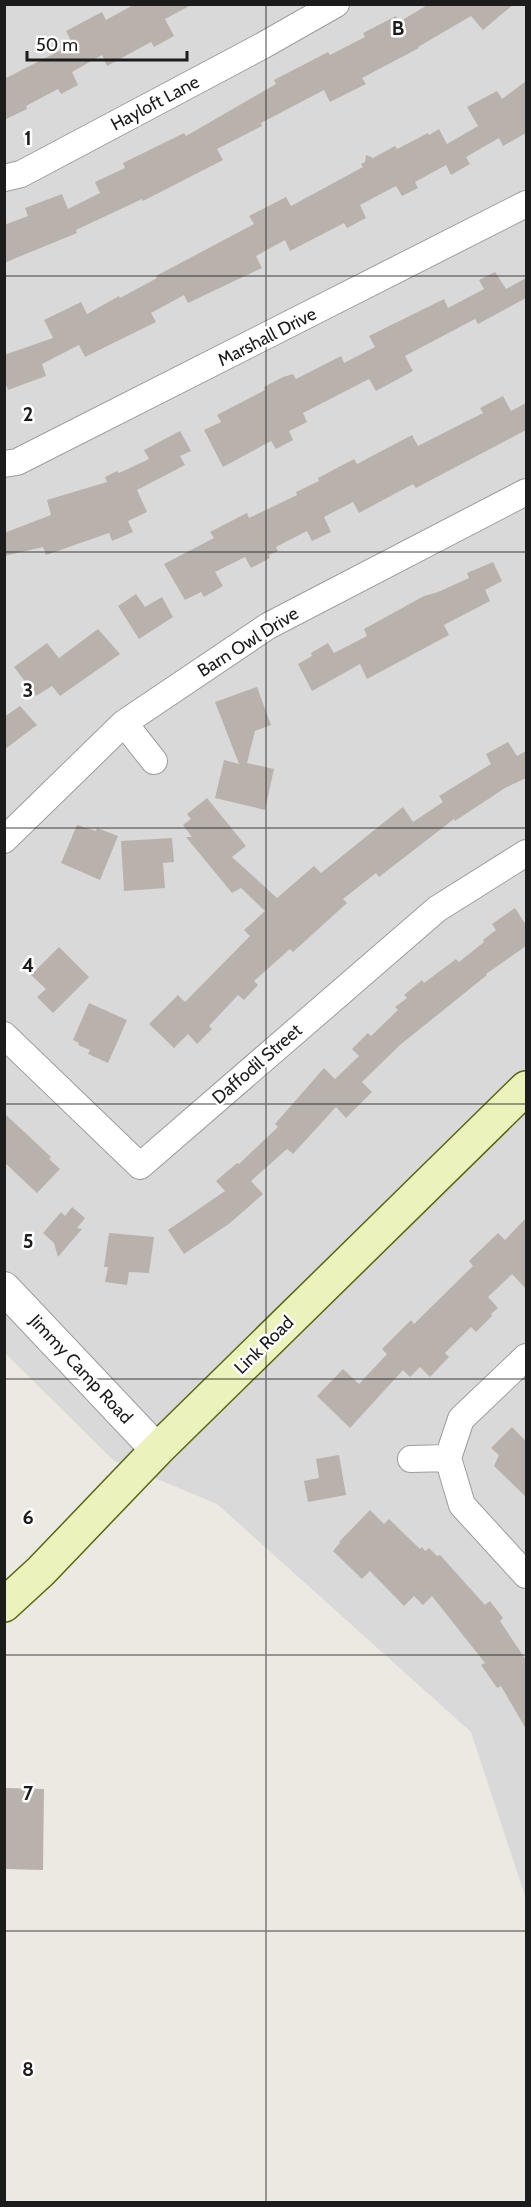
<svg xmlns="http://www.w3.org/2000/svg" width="531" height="2207" font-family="Cabin,sans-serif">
<rect width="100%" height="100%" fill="#ece9e2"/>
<path fill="#dad9d9" d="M4 5H526V1899L471 1732 217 1504 114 1461 5 1353Z"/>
<path fill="#b9b2ac" d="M135 4H193L165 19 174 36 154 47 151 42 107 66 102 55 72 72 78 85 61 94 58 89 26 106 27 109 4 120V79L73 44 66 31 102 12 106 20Z
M429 4H514L483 30 471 16 418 47 419 48 362 78 366 84 330 102 324 90 261 123 262 126 217 149 223 160 143 201 142 199 76 230 77 233 4 263V225L28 216 25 208 62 194 68 209 100 193 95 182 125 168 123 163 184 133 186 136 276 84 274 80 328 52 330 55 365 37 363 33 396 16 399 22Z
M526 81V133L503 146 499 138 466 157 470 164 451 175 446 165 415 182 418 188 402 196 396 186 360 205 366 218 347 228 344 223 290 251 285 240 256 256 262 268 188 303 184 295 151 313 156 322 85 357 79 345 42 364 46 376 8 390 4 379V355L53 338 44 320 81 302 87 314 119 296 120 298 157 278 156 276 254 224 249 216 286 197 291 206 363 167 361 164 365 162 366 155 373 158 395 146 397 149 428 133 429 135 439 129 447 144 478 126 467 107 497 91 502 99Z
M495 272 506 289 526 278V298L478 324 475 319 405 356 413 371 376 391 369 379 303 413 307 422 289 431 293 440 276 449 271 441 223 467 204 430 221 422 217 415 265 390 264 387 283 377 293 374 296 379 341 356 344 363 375 347 369 336 444 299 448 308 484 289 479 280Z
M503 396 511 411 526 403V430L416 488 413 484 359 513 353 502 324 517 331 532 312 541 307 531 276 547 278 551 269 555 270 558 251 568 245 557 215 572 223 586 204 597 201 592 185 600 164 564 214 538 210 532 247 513 249 518 297 495 296 492 319 481 318 478 354 459 357 464 412 435 418 446 483 413 480 408Z
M180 431 191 451 180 456 185 465 137 490 147 512 128 521 133 532 112 541 109 533 46 555 43 547 4 556V533L51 515 47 500 107 482 105 477 117 471 119 473 149 459 144 450Z
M493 562 502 581 485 590 490 601 444 625 449 635 367 679 360 664 312 691 298 664 312 656 311 653 328 643 334 653 367 636 364 629 424 596 438 592 469 578 467 573Z
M136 594 145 607 162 597 173 617 139 639 118 606Z
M98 629 120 654 60 696 52 686 36 696 14 667 47 643 59 658Z
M257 687 271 725 255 731 247 763 274 769 265 810 215 798 224 760 239 764 215 702Z
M20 706 37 725 4 750V717Z
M508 742 517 756 526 751V778L505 788 455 821 454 819 379 877 376 873 343 899 347 903 293 952 290 949 254 981 258 985 244 1000 238 995 209 1026 212 1029 197 1044 188 1034 174 1048 149 1024 178 995 185 1002 250 936 244 930 265 911 241 888 232 893 186 837H192L183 825 191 819 187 814 207 798 246 846 232 857 277 898 314 866 321 873 403 807 413 822 443 802 439 796 491 764 486 754Z
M77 825 96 831 97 828 118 836 100 880 61 863Z
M172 838 174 862 163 863 165 888 124 891 121 841Z
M515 908 526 925V946L486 974 487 975 400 1045 362 1082 372 1092 346 1118 336 1107 293 1154 287 1149 251 1181 263 1194 230 1223 184 1254 168 1230 225 1191 216 1181 237 1163 239 1164 278 1127 275 1124 324 1068 335 1079 359 1056 352 1049 368 1033 371 1036 398 1010 395 1007 407 998 404 995 422 980 424 983 456 959 459 962 484 942 483 940 496 930 492 924Z
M59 947 89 977 53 1013 37 997 46 989 31 975Z
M89 1003 127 1020 108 1063 88 1054 90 1050 78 1045 79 1043 73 1040Z
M4 1113 51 1157 49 1159 60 1169 37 1193 4 1162Z
M72 1207 85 1218 77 1228 82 1229 58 1257 54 1243 43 1233 61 1212 65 1216Z
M526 1218V1289L512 1274 488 1297 498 1308 491 1314 492 1316 476 1332 471 1327 445 1353 449 1357 430 1377 420 1367 410 1377 403 1370 350 1428 317 1396 343 1369 359 1384 387 1354 382 1349 411 1320 414 1324 473 1266 469 1261 498 1233 505 1240Z
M109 1233 154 1237 149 1273 129 1272 127 1285 105 1282 108 1267H104Z
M512 1427 526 1441V1497L494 1466 499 1455 491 1448Z
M339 1455 346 1495 308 1502 304 1481 319 1478 316 1459Z
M370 1510 384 1524 389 1519 420 1549 422 1547 425 1551 429 1548 437 1556 440 1555 485 1605 490 1601 503 1618 500 1621 526 1660V1729L501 1686 497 1688 481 1665 485 1663 432 1596 423 1605 414 1596 404 1606 370 1571 362 1579 333 1551 340 1543 339 1542Z
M4 1788 44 1789 43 1870 4 1869Z"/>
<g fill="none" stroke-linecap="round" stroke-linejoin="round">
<defs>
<path id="minor" d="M4 178 21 174 262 46 336 4
M4 464 17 462 526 204
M124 723 154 761
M4 840 124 723 268 626 526 492
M4 1035 140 1166 437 909 526 853
M526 1357 461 1419 448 1458 462 1505 526 1575
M411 1459 448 1458"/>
<path id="tertiary" d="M4 1288 157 1450"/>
<path id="secondary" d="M4 1605 41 1571 157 1450 526 1088"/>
</defs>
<use href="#minor" stroke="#9d9d9d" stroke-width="28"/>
<use href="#tertiary" stroke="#9d9d9d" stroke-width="34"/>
<use href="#secondary" stroke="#586610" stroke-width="36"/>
<use href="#minor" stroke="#fff" stroke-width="26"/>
<use href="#tertiary" stroke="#fff" stroke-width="32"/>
<use href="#secondary" stroke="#ecf2bb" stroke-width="33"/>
</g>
<path fill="none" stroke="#1c1c1c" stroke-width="1.5" stroke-opacity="0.55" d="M266 4V2202M4 276H526M4 552H526M4 828H526M4 1104H526M4 1379H526M4 1655H526M4 1931H526"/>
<g text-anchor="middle" stroke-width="5" stroke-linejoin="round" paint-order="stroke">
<g font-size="18" fill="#1c1c1c" stroke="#fff">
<text transform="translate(155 103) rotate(-28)" y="6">Hayloft Lane</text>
<text transform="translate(267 337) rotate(-27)" y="6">Marshall Drive</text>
<text transform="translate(248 642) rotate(-32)" y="6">Barn Owl Drive</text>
<text transform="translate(257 1064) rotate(-41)" y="6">Daffodil Street</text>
<text transform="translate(264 1345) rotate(-44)" y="6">Link Road</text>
<text transform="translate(81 1369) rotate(47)" y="6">Jimmy Camp Road</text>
</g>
</g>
<g font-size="20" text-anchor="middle" font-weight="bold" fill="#1c1c1c" stroke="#fff" stroke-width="5" stroke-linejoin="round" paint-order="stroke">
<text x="398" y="35">B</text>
<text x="28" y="145">1</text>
<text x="28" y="421">2</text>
<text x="28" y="697">3</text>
<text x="28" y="972">4</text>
<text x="28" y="1248">5</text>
<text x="28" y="1524">6</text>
<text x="28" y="1800">7</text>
<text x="28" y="2076">8</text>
</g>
<rect width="531" height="2207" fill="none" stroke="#1c1c1c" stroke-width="12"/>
<path d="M27 51v9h160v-9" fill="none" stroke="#1c1c1c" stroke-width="3"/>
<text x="36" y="51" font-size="18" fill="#1c1c1c" stroke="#ffffff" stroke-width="4.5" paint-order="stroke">50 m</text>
</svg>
